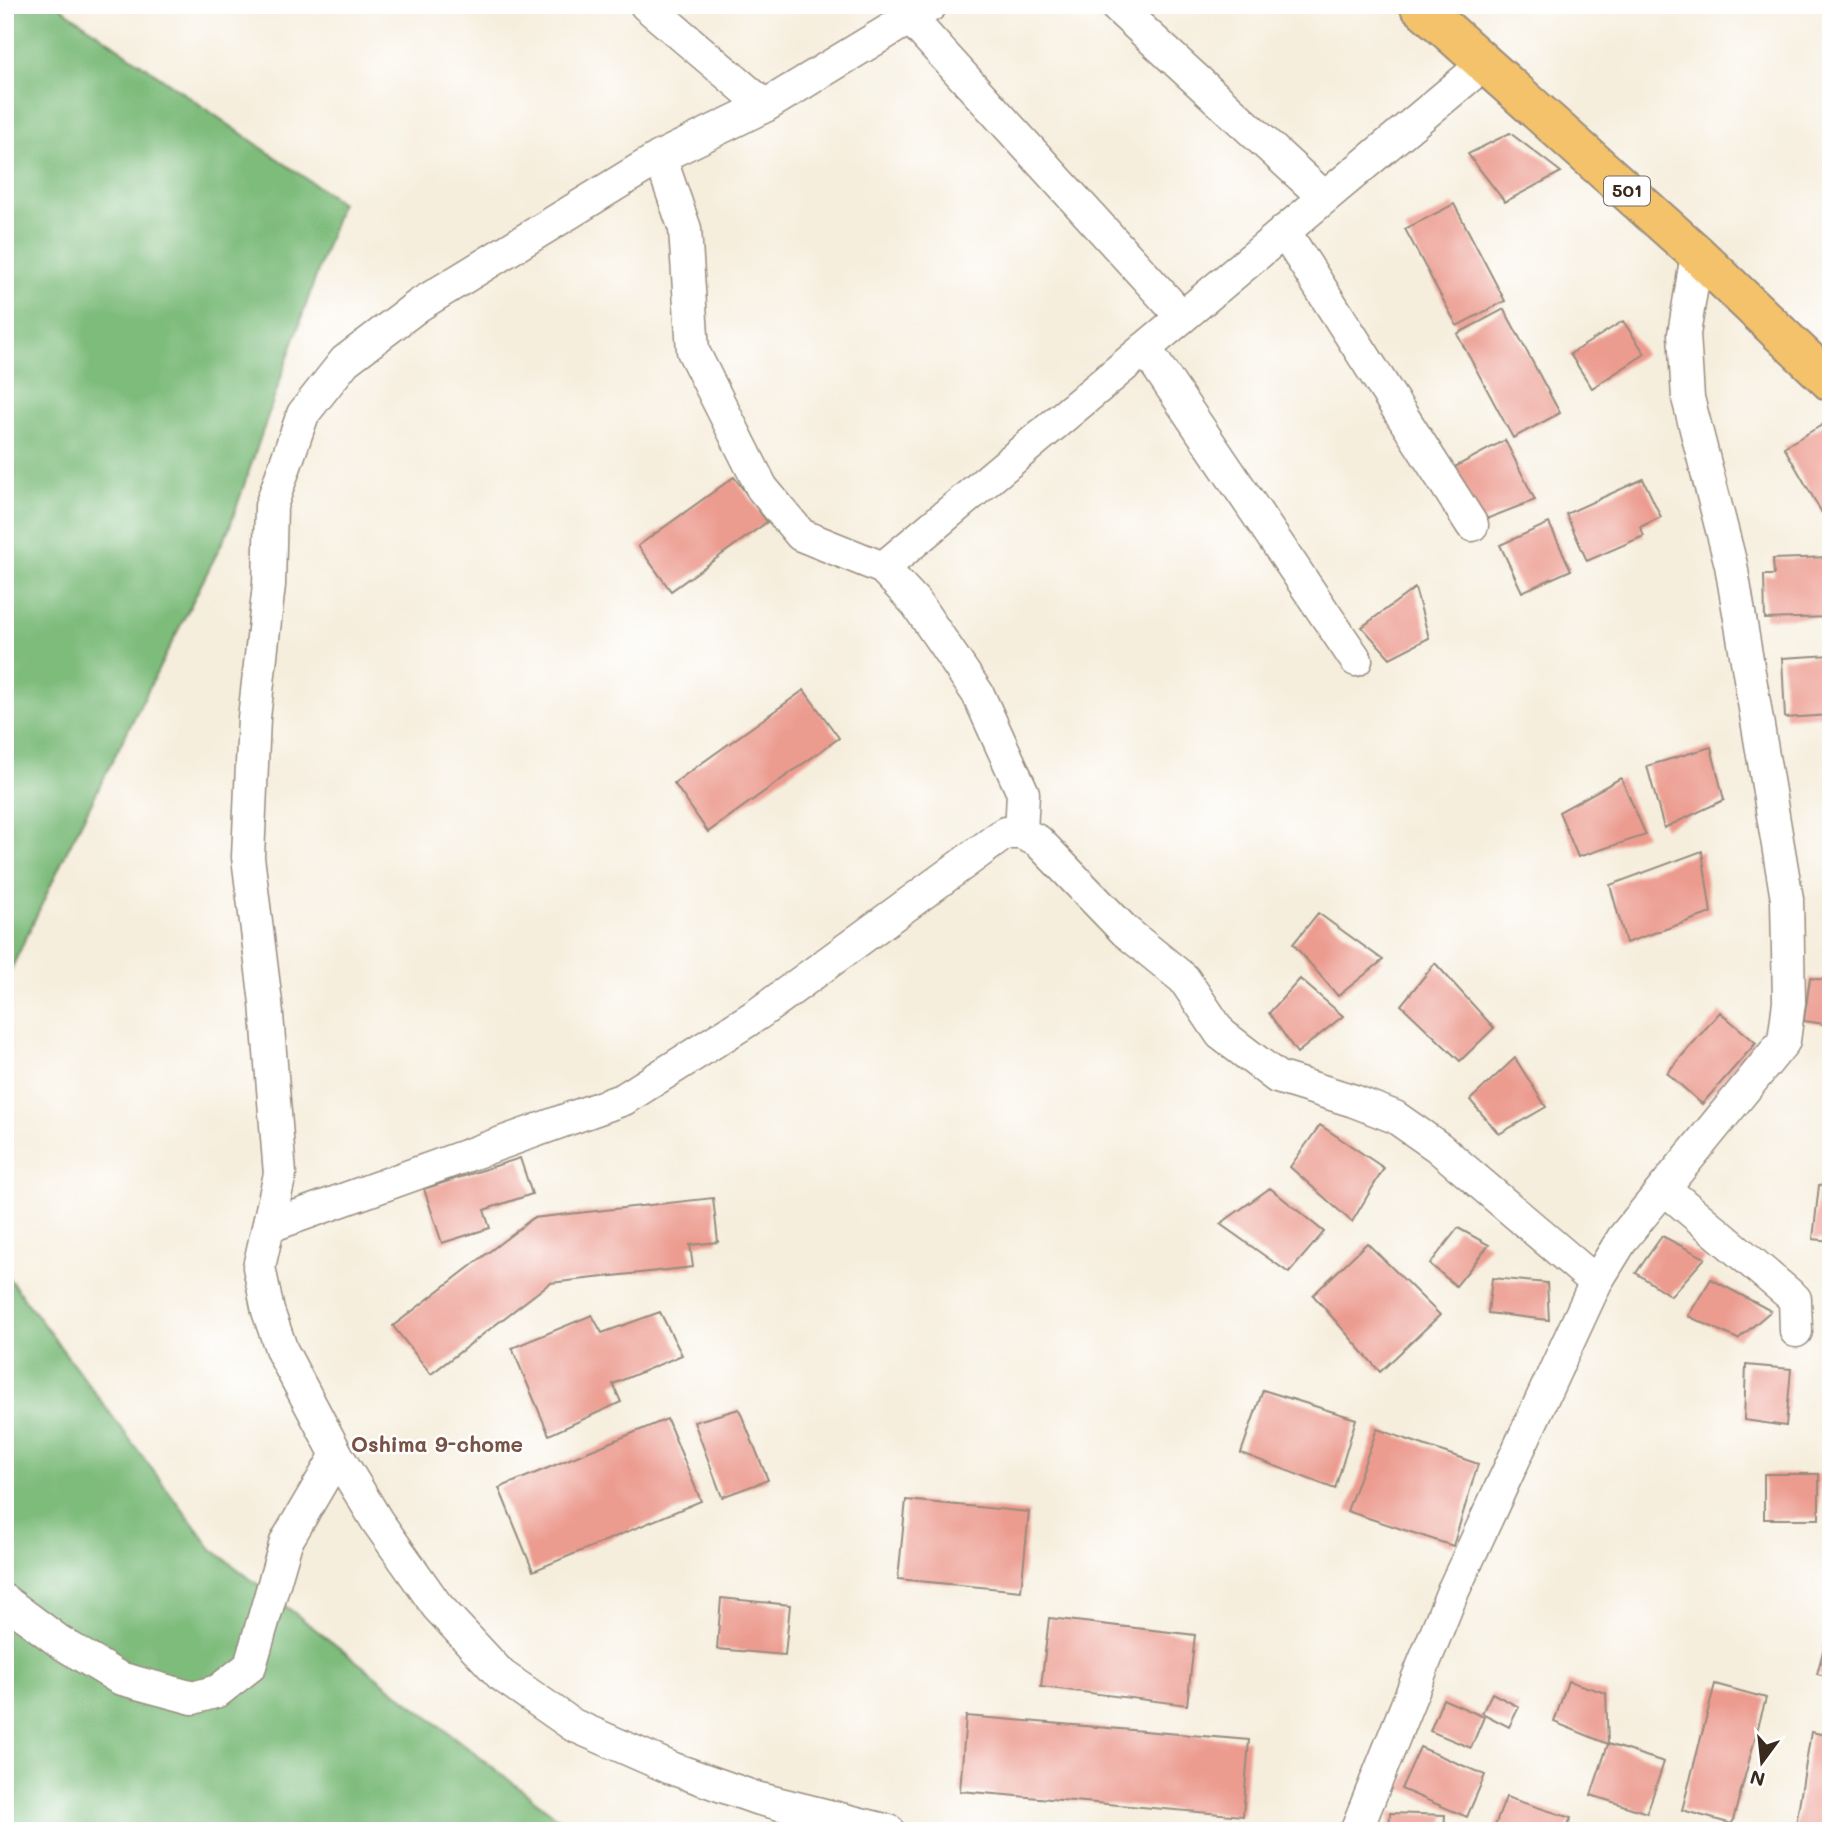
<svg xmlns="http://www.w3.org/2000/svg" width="1836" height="1836" font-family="Mali,sans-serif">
<rect width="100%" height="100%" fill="#fff"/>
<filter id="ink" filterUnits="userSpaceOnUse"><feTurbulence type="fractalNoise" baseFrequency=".0143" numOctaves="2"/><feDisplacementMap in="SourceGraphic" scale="14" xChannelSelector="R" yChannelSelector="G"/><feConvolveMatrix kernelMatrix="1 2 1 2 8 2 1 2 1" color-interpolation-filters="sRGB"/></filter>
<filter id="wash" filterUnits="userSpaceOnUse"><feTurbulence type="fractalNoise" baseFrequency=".00686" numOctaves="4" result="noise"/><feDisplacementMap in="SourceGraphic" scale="28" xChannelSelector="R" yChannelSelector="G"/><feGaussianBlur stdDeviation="1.57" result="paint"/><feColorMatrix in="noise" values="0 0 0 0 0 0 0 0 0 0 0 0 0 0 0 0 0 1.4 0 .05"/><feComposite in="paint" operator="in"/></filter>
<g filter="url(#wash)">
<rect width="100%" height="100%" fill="#f6eedd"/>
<path fill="#7ebc7c" stroke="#5c734d" stroke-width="2" d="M5 5H57L341 203 229 529 67 851 5 982Z
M5 1273 212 1549 563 1822 589 1831H5Z"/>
<g id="blocks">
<path fill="#ec9b8f" d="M1510 133 1561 172 1505 202 1468 154Z
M1454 204 1505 301 1457 326 1405 229Z
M1504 309 1560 413 1513 438 1457 334Z
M1623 321 1645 354 1592 388 1570 354Z
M1831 420V508L1822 513 1784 447Z
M1505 440 1535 500 1481 521 1453 468Z
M734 477 767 522 671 591 638 546Z
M1643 479 1661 517 1640 527 1644 536 1587 561 1566 514Z
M1549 523 1571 570 1522 592 1500 545Z
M1831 557V617L1765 619 1764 575H1774L1773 559Z
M1415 588 1429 638 1390 658 1362 627Z
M1831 655V715L1785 718 1782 658Z
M804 690 839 738 708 832 674 783Z
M1711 747 1724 800 1664 828 1647 766Z
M1621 778 1646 835 1578 857 1559 812Z
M1702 851 1711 913 1626 943 1610 885Z
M1318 913 1383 960 1338 996 1293 944Z
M1435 963 1494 1028 1460 1061 1401 1005Z
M1810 978 1831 981V1025L1804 1021Z
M1300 979 1343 1016 1297 1053 1269 1013Z
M1720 1012 1756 1043 1702 1104 1667 1073Z
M1515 1058 1546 1107 1499 1134 1470 1100Z
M1320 1125 1384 1168 1352 1222 1290 1167Z
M520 1158 532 1194 484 1210 490 1228 442 1243 424 1189Z
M1831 1184V1241L1813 1239 1819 1185Z
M1270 1188 1324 1232 1289 1273 1220 1224Z
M713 1198 718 1242 690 1245 693 1267 550 1283 431 1374 393 1326 533 1218Z
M1458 1228 1489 1245 1456 1286 1430 1264Z
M1662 1236 1705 1258 1671 1296 1636 1273Z
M1367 1243 1440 1315 1380 1372 1313 1295Z
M1492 1278 1547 1283 1549 1320 1488 1313Z
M1711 1279 1771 1311 1738 1339 1688 1316Z
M660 1312 682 1355 613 1384 621 1402 549 1435 512 1348 592 1315 602 1333Z
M1827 1363H1831V1400H1827Z
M1746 1365 1791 1369 1786 1426 1744 1420Z
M1263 1390 1356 1419 1335 1489 1241 1453Z
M739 1409 768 1480 722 1497 694 1422Z
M667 1419 701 1501 533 1571 499 1488Z
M1377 1429 1478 1464 1453 1546 1347 1511Z
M1764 1474H1819V1519H1764Z
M906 1500 1029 1512 1021 1591 898 1579Z
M721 1598 790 1605 785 1655 717 1649Z
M1049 1618 1195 1635 1187 1705 1041 1687Z
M1830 1625 1831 1626V1677L1817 1674Z
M1568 1681 1606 1693 1608 1744 1554 1722Z
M1715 1684 1766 1698 1732 1824 1682 1810Z
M1492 1693 1519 1707 1509 1727 1482 1713Z
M1443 1699 1484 1717 1471 1748 1430 1731Z
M966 1716 1249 1740 1243 1816 960 1791Z
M1811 1732 1831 1736V1831H1795Z
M1608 1744 1664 1762 1647 1813 1591 1795Z
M1420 1747 1485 1775 1467 1817 1401 1789Z
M1506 1797 1571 1818 1565 1831H1493Z
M1390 1813 1445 1815 1444 1831H1389Z"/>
</g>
</g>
<g filter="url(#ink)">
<use href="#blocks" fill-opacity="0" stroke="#988c7e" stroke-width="2"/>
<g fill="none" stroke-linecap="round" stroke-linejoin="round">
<defs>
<path id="minor" d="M646 5 765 106
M1115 5 1324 197
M910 18 1182 317
M660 157 685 229 693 351 762 488 801 535 883 568 916 603 978 694 1023 793 1021 833
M1284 231 1472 525
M1145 348 1356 660
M883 568 1484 64
M1665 1189 1795 1299 1796 1331
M270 1226 624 1099 758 1014 1005 833H1021L1038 841 1125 931 1184 979 1221 1034 1277 1077 1354 1101 1395 1117 1438 1147 1596 1282
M5 1601 60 1642 119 1678 193 1698 218 1691 250 1666 286 1542 337 1455
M889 1831 756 1798 671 1768 573 1725 501 1675 437 1606 377 1521 337 1455 282 1351 268 1311 259 1267 280 1174 266 1003 248 857 254 718 269 585 271 506 303 414 345 361 419 305 660 157 765 106 931 5
M1356 1831 1453 1591 1596 1282 1623 1238 1784 1041 1789 1002 1787 899 1731 565 1688 398 1684 334 1697 254"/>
<path id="trunk" d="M1419 5 1697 254 1831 382"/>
</defs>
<use href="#minor" stroke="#988c7e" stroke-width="35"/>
<use href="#trunk" stroke="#988c7e" stroke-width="42"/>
<use href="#minor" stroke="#fff" stroke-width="32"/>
<use href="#trunk" stroke="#f4c26a" stroke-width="38"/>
</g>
</g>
<g text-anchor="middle" stroke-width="5" stroke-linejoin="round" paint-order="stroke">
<rect fill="#fff" stroke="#766a62" stroke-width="2" x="1604" y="176.5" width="46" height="29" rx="5"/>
<g font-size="18" font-weight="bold" fill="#3b2a1e">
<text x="1627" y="197">501</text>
</g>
<g font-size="21" font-weight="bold" fill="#795246" stroke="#fff">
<text x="437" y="1452">Oshima 9-chome</text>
</g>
</g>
<rect width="1836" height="1836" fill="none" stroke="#fff" stroke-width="28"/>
<g transform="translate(1762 1762) rotate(195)" stroke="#ffffff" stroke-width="5" paint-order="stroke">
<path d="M0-5L12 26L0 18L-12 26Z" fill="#3b2a1e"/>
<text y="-10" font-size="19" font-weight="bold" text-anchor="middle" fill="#3b2a1e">N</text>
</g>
</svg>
